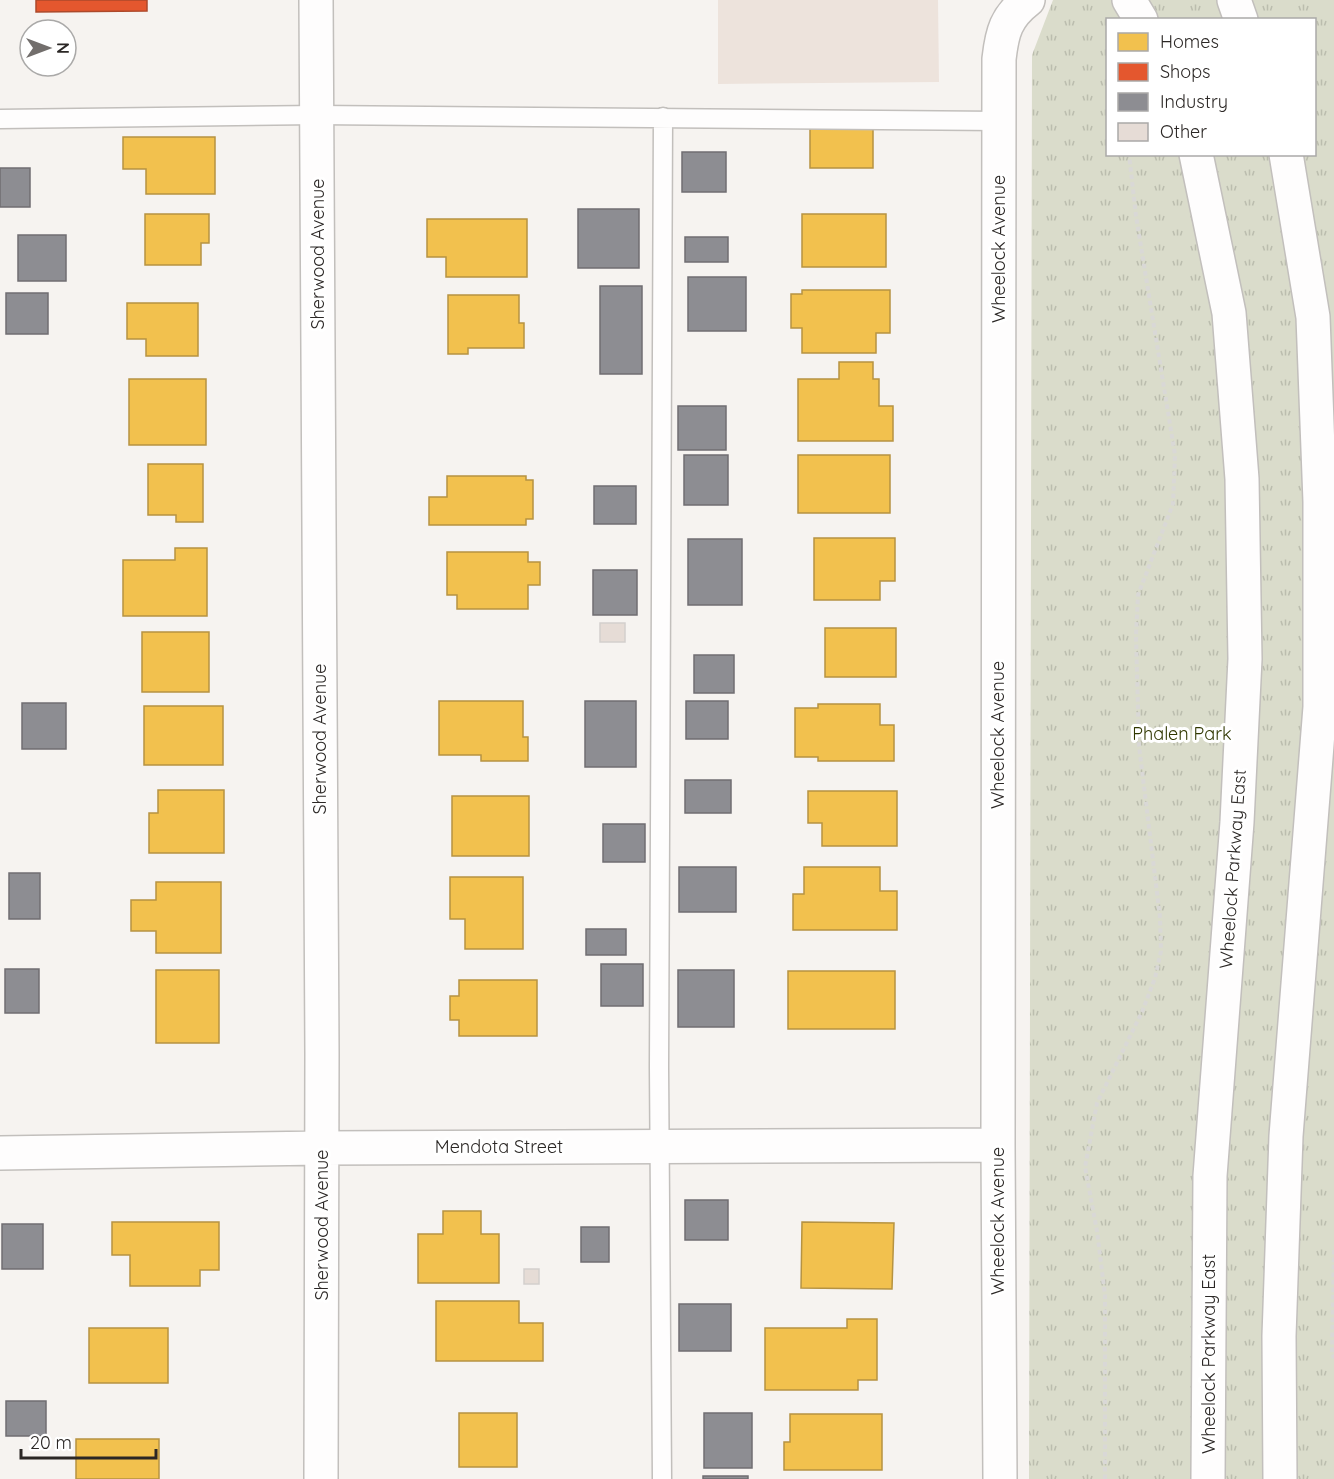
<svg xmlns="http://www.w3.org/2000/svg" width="1334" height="1479" font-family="Quicksand,sans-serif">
<defs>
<pattern id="park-tufts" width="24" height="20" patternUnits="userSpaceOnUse" patternTransform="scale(1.5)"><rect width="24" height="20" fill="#dadccb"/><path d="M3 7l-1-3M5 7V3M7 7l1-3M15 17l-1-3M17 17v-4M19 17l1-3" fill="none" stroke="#bbbdae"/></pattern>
</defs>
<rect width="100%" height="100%" fill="#f6f3f0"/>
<path fill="#ede3dc" d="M718 0H938L939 82 718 84Z"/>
<path fill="url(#park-tufts)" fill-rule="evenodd" d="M1053 0H1334V1479H1029L1032 55ZM1108 20H1314V154H1108Z"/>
<path fill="#f2c14e" stroke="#b69342" stroke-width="1.5" d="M810 125H873V168H810Z
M123 137H215V194H146V169H123Z
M145 214H209V243H201V265H145Z
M802 214H886V267H802Z
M427 219H527V277H446V257H427Z
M802 290H890V333H876V353H802V328H791V294H802Z
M448 295H519V323H524V348H468V354H448Z
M127 303H198V356H146V339H127Z
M839 362H873V379H879V406H893V441H798V379H839Z
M129 379H206V445H129Z
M798 455H890V513H798Z
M148 464H203V522H176V515H148Z
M447 476H526V480H533V519H526V525H429V497H447Z
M814 538H895V581H880V600H814Z
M175 548H207V616H123V560H175Z
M447 552H528V562H540V585H528V609H457V595H447Z
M825 628H896V677H825Z
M142 632H209V692H142Z
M439 701H523V737H528V761H481V755H439Z
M818 704H880V725H894V761H818V757H795V708H818Z
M144 706H223V765H144Z
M158 790H224V853H149V813H158Z
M808 791H897V846H822V823H808Z
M452 796H529V856H452Z
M804 867H880V891H897V930H793V894H804Z
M450 877H523V949H465V919H450Z
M156 882H221V953H156V931H131V900H156Z
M156 970H219V1043H156Z
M788 971H895V1029H788Z
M459 980H537V1036H459V1020H450V996H459Z
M443 1211H481V1234H499V1283H418V1234H443Z
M112 1222H219V1270H200V1286H130V1255H112Z
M802 1222 894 1223 892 1289 801 1288Z
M436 1301H519V1323H543V1361H436Z
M847 1319H877V1380H858V1390H765V1328H847Z
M89 1328H168V1383H89Z
M459 1413H517V1467H459Z
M790 1414H882V1470H784V1442H790Z
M76 1439H159V1479H76Z"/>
<path fill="#e4572e" stroke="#ac492b" stroke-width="1.5" d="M36 0H147V11L36 12Z"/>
<path fill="#8d8d92" stroke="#706e71" stroke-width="1.5" d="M682 152H726V192H682Z
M0 168H30V207H0Z
M578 209H639V268H578Z
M18 235H66V281H18Z
M685 237H728V262H685Z
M688 277H746V331H688Z
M600 286H642V374H600Z
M6 293H48V334H6Z
M678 406H726V450H678Z
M684 455H728V505H684Z
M594 486H636V524H594Z
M688 539H742V605H688Z
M593 570H637V615H593Z
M694 655H734V693H694Z
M585 701H636V767H585Z
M686 701H728V739H686Z
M22 703H66V749H22Z
M685 780H731V813H685Z
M603 824H645V862H603Z
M679 867H736V912H679Z
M9 873H40V919H9Z
M586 929H626V955H586Z
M601 964H643V1006H601Z
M5 969H39V1013H5Z
M678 970H734V1027H678Z
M685 1200H728V1240H685Z
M2 1224H43V1269H2Z
M581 1227H609V1262H581Z
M679 1304H731V1351H679Z
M6 1401H46V1436H6Z
M704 1413H752V1468H704Z
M703 1476H748V1479H703Z"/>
<path fill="#e6dcd6" stroke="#d3d0cd" stroke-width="1.5" d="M600 623H625V642H600Z
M524 1269H539V1284H524Z"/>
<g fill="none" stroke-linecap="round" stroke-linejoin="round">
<defs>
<path id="lane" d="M0 119 317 115 999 121
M662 1479 659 1067 663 117"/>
<path id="street" d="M316 0 322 1053 321 1479
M0 1153 322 1148 998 1145
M1000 1479 998 1145 999 59C1002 32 1006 17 1028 0"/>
<path id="secondary" d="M1129 0 1141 20
M1234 0 1241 20
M1196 154 1229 313 1242 479 1245 659 1237 822 1210 1176 1208 1479
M1280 1479 1279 1336 1286 1136 1320 707V502L1313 317 1286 154"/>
</defs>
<use href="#lane" stroke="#c2bfbc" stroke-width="21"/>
<use href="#street" stroke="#c2bfbc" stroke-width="36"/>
<use href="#secondary" stroke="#c2bfbc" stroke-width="36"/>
<path stroke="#d9d8d6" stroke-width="4" stroke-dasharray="4.5 3" stroke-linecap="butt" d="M1334 1250 1332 1354 1334 1358
M1105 1479V1295L1097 1231 1085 1167 1097 1103 1142 1012 1155 978 1161 951 1160 917 1139 746 1136 636 1138 595 1173 504 1175 455 1136 216 1129 154"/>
<use href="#lane" stroke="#fefdfd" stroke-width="18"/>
<use href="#street" stroke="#fefdfd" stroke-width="33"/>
<use href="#secondary" stroke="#fefdfd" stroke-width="33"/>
</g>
<g text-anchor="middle" stroke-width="6" stroke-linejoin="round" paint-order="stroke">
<g font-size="18" fill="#2b2725" stroke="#fff">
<text transform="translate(999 249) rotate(-90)" y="6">Wheelock Avenue</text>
<text transform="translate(318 254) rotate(-90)" y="6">Sherwood Avenue</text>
<text transform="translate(998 735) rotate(-90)" y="6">Wheelock Avenue</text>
<text transform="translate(320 739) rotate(-90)" y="6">Sherwood Avenue</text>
<text transform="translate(1233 869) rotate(-86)" y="6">Wheelock Parkway East</text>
<text x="499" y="1153">Mendota Street</text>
<text transform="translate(998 1221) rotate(-90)" y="6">Wheelock Avenue</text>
<text transform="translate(322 1225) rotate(-90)" y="6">Sherwood Avenue</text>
<text transform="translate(1209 1354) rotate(-90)" y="6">Wheelock Parkway East</text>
</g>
<g font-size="18" fill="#303700" stroke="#fff">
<text x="1182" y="740">Phalen Park</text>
</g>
</g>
<rect x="1106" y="18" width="210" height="138" fill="#ffffff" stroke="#aaa9a8" stroke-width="1.5"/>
<rect x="1118" y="33" width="30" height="18" fill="#f2c14e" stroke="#aaa9a8" stroke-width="1.5"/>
<text x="1160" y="48" font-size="18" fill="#2b2725">Homes</text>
<rect x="1118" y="63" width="30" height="18" fill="#e4572e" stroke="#aaa9a8" stroke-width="1.5"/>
<text x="1160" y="78" font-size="18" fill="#2b2725">Shops</text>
<rect x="1118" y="93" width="30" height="18" fill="#8d8d92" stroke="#aaa9a8" stroke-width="1.5"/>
<text x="1160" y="108" font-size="18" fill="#2b2725">Industry</text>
<rect x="1118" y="123" width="30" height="18" fill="#e6dcd6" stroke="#aaa9a8" stroke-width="1.5"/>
<text x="1160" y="138" font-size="18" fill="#2b2725">Other</text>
<g transform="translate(48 48) rotate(90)"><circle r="28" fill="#ffffff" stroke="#aaa9a8" stroke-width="1.5"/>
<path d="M0-4.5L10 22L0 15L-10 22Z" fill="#726e6c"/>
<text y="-9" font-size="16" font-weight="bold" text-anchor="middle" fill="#2b2725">N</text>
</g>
<path d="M21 1449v9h135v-9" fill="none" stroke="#2b2725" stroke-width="3"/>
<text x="30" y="1449" font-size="18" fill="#2b2725" stroke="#ffffff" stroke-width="4.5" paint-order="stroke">20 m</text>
</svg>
